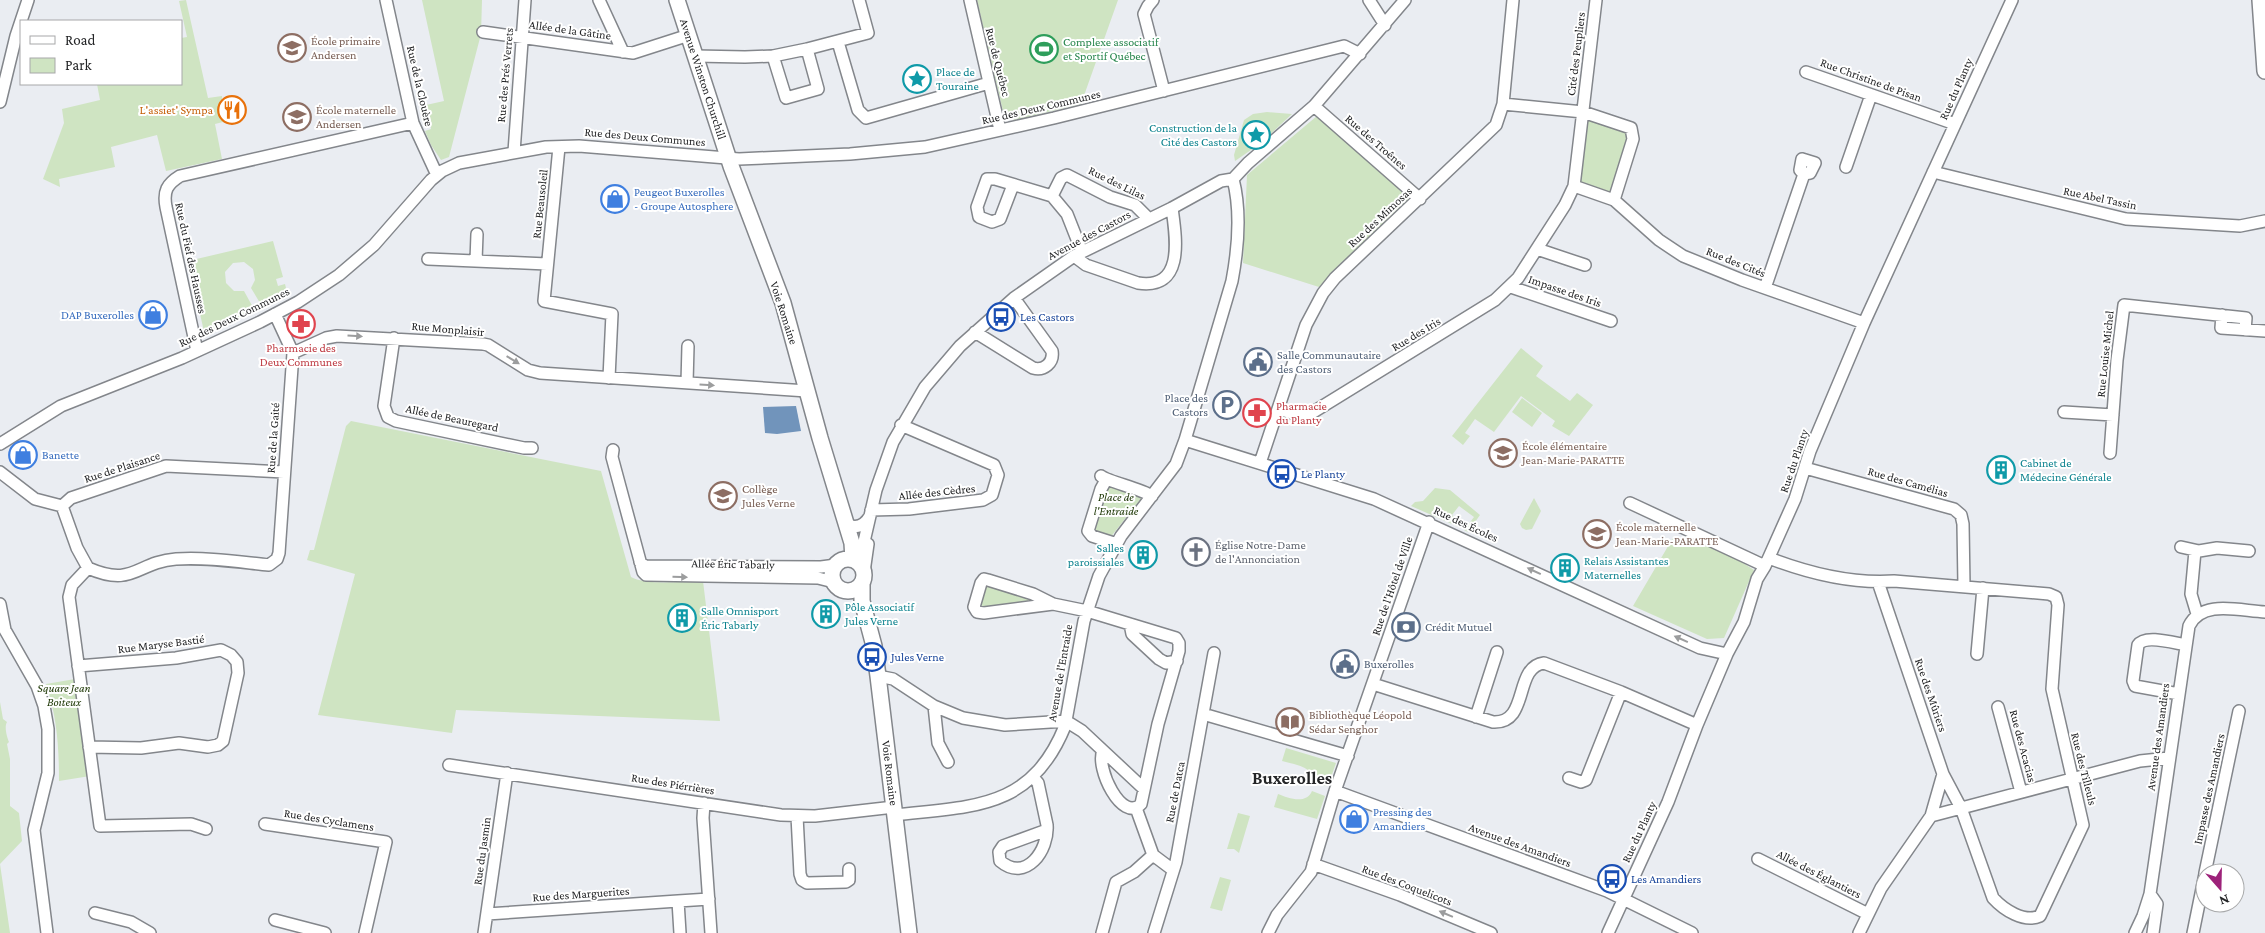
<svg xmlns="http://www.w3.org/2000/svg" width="2265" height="933" font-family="'Crimson Pro',serif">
<rect width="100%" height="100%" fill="#eaedf2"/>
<path fill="#cfe4c2" d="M186 0 208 98 222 96V110H225L223 122 215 124 222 159 166 171 157 135 111 147 115 167 59 179 60 187 43 179 64 123 62 109 100 100 97 84H181V38L187 37 179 1Z
M422 0H482L481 34 449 157 441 160 431 145 425 131 431 129 426 105 444 101Z
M977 0H1118L1081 104 1015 120 1006 116 1003 111Z
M1267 112 1292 114 1261 143 1235 161 1234 155 1244 120 1253 114Z
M1585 115 1627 129 1630 137 1612 197 1576 184Z
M1317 116 1411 199 1341 263 1319 287 1243 263 1247 175Z
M273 241 283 277 276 279 278 286 285 284 288 296 263 308 251 288 255 280 253 269 244 262 233 263 225 272 226 283 234 291H244L255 311 205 336 188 261Z
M1521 348 1543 366 1536 376 1570 401 1577 393 1593 405 1569 436 1552 426 1555 421 1521 396 1494 432 1475 419 1465 433 1470 436 1463 445 1452 436Z
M1522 398 1542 413 1532 427 1512 412Z
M351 421 601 471 631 577C648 586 683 581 703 581L720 721 456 710 452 733 318 715 355 574 307 560 310 550H314L346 426Z
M1109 484 1143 496 1110 538 1095 535 1090 528Z
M1435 488 1450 490 1480 515 1468 532 1464 530 1474 517 1459 506 1452 515 1462 523 1459 527 1411 506 1415 502 1423 501Z
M1534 498 1541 511 1532 529 1526 530 1522 528 1520 524Z
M1674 536 1683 541 1686 536 1737 559 1754 570 1724 638 1707 639 1633 606Z
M991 585 1039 601 986 608 982 606 980 601 986 586Z
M75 679 90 776 59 781C59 746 57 717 46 684Z
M0 702 3 719 7 722C4 727 7 737 9 742L7 744 10 759V806L19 813 22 841 0 864 10 933H0Z
M1286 748 1336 763 1328 786 1316 784C1313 766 1296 765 1282 761Z
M1312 791 1325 796 1317 819 1274 807 1278 794C1288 798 1306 805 1312 791Z
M1238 813 1250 816 1239 853 1234 849H1227Z
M1220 877 1231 880 1222 911 1210 908Z"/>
<path fill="#7194bb" d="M796 406 801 431 777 434 765 433 763 407Z"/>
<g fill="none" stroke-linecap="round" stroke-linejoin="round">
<defs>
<path id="street" d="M386 0 413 123 437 175
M599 0 623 52
M970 0 1000 130
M1153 0 1148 6 1144 14 1164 91
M1369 0 1385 25
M483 32 633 53 689 35
M838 42 858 110 866 118 989 83
M807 49 868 33 859 0
M695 56 745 57 773 56 786 98 818 89 807 49 773 56
M1806 72 1955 124
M0 102 16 36 28 0
M1503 104 1583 112 1631 128 1633 139 1614 200 1574 186
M1314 106 1420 199
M559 147 544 301 612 314 609 378
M514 152 525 0
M1802 159 1815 163 1810 173 1804 174 1800 170Z
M1846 167 1871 95
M1933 172 2126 219 2240 226 2265 221
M1013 185 1000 219 992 222 979 217 977 207 987 179H995L1052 196 1061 178 1067 175 1110 197 1135 205 1149 219
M1052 196 1067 214 1082 252
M1614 200 1659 240 1683 256 1742 280 1864 323
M1537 249 1585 265
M1074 256 1086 265 1138 283C1185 290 1176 238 1172 208
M428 259 547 264
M476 261 477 234
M1511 287 1611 321
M1765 288 1804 174
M2222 315 2221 328 2265 331
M975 332 1033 368C1044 371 1054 363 1052 351L1014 298
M394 338 384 406 388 417 396 421 524 448H532
M197 351 166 207C163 191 167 184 180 176L413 123
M293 353 326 338 337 336 483 344 488 345 528 370 540 373 807 391
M687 383 688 346
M1278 409 1302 416 1310 414 1495 300 1518 278 1565 205 1574 186 1596 0
M2064 412 2113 415
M1185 440 1374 499 1700 648 1727 654
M0 444 61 406 182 358 260 322 298 302 339 275 374 245 431 180 442 171 459 163 546 147 579 146 739 159 850 154 925 147 1054 118 1344 46 1360 54
M613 450 612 457 643 572 646 575 818 578 834 582
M2110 453 2117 360 2124 305 2246 318 2245 330
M1260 463 1306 325 1323 293 1335 278 1496 125 1503 104 1513 0
M1805 468 1954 509 1961 515 1963 524 1964 586
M0 472 35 499 62 506 77 548 88 568 72 585 69 597 100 826 191 824 206 829
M1101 476C1109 482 1139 488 1152 496
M1106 480 1101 489 1088 531 1092 536 1117 544
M1630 503 1765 566
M62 506 71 498 166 466 284 472
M871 510 909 509 983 500 992 495 998 475 994 465 901 425
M846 524C857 530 865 525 870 516
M2181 547 2199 551 2217 548 2249 551
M2195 551 2191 594 2197 614
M1769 558C1808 573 1851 584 1894 581L2049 594 2056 597 2058 605 2052 689 2083 825 2040 916C2024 923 2004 910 1993 898L1961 808 1943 774
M855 560 863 546 876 490 893 442 925 387 960 346 1014 298 1074 256 1172 208 1221 181 1233 179 1248 163 1314 106 1405 0
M640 562 645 566 821 567 836 565
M88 568C134 588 136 562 176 559 207 557 239 562 269 565L277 559 279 553 293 353 275 314
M864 572 868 544
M1878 582 1943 774 1931 816
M0 604 5 630 37 686 44 706 48 729V773L34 830 47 933
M1053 604 984 613 977 612 974 607 981 583 984 579 988 580 1033 594 1053 604 1087 611 1176 638 1179 643V651L1158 724 1141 804C1122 824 1095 767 1103 751
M1130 624 1132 634 1159 659 1166 663 1177 661
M1977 654 1983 588
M78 666 176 658 221 650 231 655 237 662 238 673 223 741 218 745 208 747 179 743 141 748 89 747
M878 676 893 679 934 706 963 718 1005 725 1066 721 1082 731 1144 789
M1373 684 1493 722C1530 724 1513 667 1544 663L1621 692 1697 725
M2179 694 2135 686 2133 681 2138 645C2145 634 2174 643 2186 645
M934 706 938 743 948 762
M1998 707 2021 792
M1203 714 1348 756
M1476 717 1497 652
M449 765 781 815 815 816 894 807
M1033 777 1038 783 1047 825C1049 850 1026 883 1000 861L999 852 1003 846 1047 830
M1569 778 1581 782 1586 780 1621 692
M1335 791 1607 891 1692 933
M704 803 703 818 711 933
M1136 808 1153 855 1173 870
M895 815C973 806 1031 810 1065 726L1084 621 1099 576 1121 536 1176 464 1185 440 1232 281C1238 249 1241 210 1233 179
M797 816 800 874 802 880 807 883 846 882 849 880V869
M265 824 386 842 365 933
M1758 859 1868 914
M1313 864 1400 895 1491 933
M2205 873 2239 711
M2150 894 2157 904 2153 933
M678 901 709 899
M95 913 131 922 150 933
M487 914 678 901 680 933
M275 920 325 933
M484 933 507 773
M1102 933 1116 882 1134 872 1153 855
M1154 933 1176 862 1214 653
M1268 933 1277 915 1311 872 1335 791 1429 522
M1608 933 1668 802 1697 725 1727 654 1744 622 1757 579 1765 566 1795 499 1810 451 1864 323 2012 0
M1859 933 1881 888 1931 816 2140 761 2169 758
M2135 933 2143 916 2150 894 2189 626C2202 599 2240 611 2265 612
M2193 933 2205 874"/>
<path id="secondary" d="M677 0 731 166 783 303 820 438 852 543 853 559
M2260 0 2265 71
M832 575a16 16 0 1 1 32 0a16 16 0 1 1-32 0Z
M862 583V601L874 646 878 676 909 933"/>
</defs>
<use href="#street" stroke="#83868b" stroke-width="14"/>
<use href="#secondary" stroke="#83868b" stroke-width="18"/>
<use href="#street" stroke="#fff" stroke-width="11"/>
<use href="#secondary" stroke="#fff" stroke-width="15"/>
</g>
<defs><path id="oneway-solid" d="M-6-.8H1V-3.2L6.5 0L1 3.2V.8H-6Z" transform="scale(1.25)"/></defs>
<g fill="#9c9d9e">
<use href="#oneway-solid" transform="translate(355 336) rotate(3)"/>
<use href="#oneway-solid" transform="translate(513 360) rotate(31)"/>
<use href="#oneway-solid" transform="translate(707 385) rotate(4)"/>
<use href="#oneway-solid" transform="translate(1534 571) rotate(-155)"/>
<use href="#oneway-solid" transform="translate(680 577) rotate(1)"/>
<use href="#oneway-solid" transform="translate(1681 639) rotate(-156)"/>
<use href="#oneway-solid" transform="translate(1446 914) rotate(-157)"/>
</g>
<defs>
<symbol id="school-ring" viewBox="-11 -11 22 22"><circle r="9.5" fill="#fff" stroke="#8d6e63" stroke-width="1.5"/><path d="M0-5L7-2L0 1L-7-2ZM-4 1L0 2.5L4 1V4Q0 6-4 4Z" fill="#8d6e63"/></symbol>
<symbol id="stadium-ring" viewBox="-11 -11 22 22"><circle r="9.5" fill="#fff" stroke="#2e9e5b" stroke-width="1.5"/><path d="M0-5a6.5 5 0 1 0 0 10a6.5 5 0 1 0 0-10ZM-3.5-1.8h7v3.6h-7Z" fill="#2e9e5b"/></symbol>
<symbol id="sight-ring" viewBox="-11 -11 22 22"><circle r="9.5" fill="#fff" stroke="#0f9aa8" stroke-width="1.5"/><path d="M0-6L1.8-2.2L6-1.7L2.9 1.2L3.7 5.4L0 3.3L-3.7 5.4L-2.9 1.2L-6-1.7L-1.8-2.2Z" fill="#0f9aa8"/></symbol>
<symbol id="restaurant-ring" viewBox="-11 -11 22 22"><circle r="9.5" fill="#fff" stroke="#e8710a" stroke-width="1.5"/><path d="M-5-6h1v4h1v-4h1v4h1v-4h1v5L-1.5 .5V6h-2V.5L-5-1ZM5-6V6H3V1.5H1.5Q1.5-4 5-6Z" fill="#e8710a"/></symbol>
<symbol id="shop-ring" viewBox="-11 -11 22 22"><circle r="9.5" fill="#fff" stroke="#3f7fe0" stroke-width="1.5"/><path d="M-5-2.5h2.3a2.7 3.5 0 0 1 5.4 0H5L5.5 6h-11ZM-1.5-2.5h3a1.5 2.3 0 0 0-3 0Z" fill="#3f7fe0"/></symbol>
<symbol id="bus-ring" viewBox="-11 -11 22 22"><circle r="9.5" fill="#fff" stroke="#1a4fb4" stroke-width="1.5"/><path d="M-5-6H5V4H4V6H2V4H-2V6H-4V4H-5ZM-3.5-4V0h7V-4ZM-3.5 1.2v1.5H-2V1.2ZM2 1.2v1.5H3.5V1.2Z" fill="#1a4fb4"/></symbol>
<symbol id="pharmacy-ring" viewBox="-11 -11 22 22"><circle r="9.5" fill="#fff" stroke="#e0444e" stroke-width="1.5"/><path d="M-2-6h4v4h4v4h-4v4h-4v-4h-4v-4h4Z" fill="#e0444e"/></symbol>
<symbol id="civic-ring" viewBox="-11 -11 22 22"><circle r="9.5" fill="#fff" stroke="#5c6f8a" stroke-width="1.5"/><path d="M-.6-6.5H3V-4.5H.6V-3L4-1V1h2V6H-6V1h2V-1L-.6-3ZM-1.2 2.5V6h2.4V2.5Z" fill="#5c6f8a"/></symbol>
<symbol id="parking-ring" viewBox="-11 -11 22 22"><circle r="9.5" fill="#fff" stroke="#5c6f8a" stroke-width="1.5"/><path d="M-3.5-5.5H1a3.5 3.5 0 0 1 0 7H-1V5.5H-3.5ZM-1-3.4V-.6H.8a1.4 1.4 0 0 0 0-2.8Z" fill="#5c6f8a"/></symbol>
<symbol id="building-ring" viewBox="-11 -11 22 22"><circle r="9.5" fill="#fff" stroke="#0f9aa8" stroke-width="1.5"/><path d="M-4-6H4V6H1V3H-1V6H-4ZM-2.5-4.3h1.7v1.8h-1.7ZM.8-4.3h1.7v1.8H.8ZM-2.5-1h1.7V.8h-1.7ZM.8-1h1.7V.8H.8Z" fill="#0f9aa8"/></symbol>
<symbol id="church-ring" viewBox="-11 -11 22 22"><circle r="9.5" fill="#fff" stroke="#6b7280" stroke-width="1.5"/><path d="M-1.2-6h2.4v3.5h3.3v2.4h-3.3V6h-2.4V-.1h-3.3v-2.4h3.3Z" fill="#6b7280"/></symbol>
<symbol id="bank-ring" viewBox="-11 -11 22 22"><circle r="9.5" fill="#fff" stroke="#5c6f8a" stroke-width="1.5"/><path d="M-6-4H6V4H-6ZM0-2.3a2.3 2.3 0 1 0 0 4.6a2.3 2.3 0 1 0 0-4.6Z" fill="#5c6f8a"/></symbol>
<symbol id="library-ring" viewBox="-11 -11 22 22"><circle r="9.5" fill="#fff" stroke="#8d6e63" stroke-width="1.5"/><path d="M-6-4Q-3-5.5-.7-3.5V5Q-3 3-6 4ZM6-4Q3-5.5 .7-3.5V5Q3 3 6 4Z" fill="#8d6e63"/></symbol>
</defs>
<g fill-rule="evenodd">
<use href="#school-ring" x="276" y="32" width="32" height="32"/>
<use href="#stadium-ring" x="1028" y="33" width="32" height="32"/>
<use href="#sight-ring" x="901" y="63" width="32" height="32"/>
<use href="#restaurant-ring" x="216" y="94" width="32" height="32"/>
<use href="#school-ring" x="281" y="101" width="32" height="32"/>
<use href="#sight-ring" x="1240" y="119" width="32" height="32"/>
<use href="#shop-ring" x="599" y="183" width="32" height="32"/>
<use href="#shop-ring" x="137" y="299" width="32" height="32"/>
<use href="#bus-ring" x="985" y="301" width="32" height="32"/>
<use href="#pharmacy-ring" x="285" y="308" width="32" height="32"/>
<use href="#civic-ring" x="1242" y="346" width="32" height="32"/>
<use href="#parking-ring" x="1211" y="389" width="32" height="32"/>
<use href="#pharmacy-ring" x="1241" y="397" width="32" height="32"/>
<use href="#school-ring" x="1487" y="437" width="32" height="32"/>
<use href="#shop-ring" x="7" y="439" width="32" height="32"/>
<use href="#building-ring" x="1985" y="454" width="32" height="32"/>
<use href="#bus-ring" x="1266" y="458" width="32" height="32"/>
<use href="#school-ring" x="707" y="480" width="32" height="32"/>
<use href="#school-ring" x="1581" y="518" width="32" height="32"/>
<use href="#church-ring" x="1180" y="536" width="32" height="32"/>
<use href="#building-ring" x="1127" y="539" width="32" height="32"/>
<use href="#building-ring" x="1549" y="552" width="32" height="32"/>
<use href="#building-ring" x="810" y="598" width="32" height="32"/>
<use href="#building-ring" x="666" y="602" width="32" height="32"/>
<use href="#bank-ring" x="1390" y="611" width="32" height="32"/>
<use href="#bus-ring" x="856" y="641" width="32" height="32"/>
<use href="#civic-ring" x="1329" y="648" width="32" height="32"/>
<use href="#library-ring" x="1274" y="706" width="32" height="32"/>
<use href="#shop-ring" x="1338" y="803" width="32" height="32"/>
<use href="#bus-ring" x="1596" y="863" width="32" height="32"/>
</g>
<g text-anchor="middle" stroke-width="4" stroke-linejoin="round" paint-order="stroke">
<g font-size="12" fill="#242527" stroke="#fff">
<text transform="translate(570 30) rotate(8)" y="4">Allée de la Gâtine</text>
<text transform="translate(1576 54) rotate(-83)" y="4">Cité des Peupliers</text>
<text transform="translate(998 62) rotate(76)" y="4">Rue de Québec</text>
<text transform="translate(505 75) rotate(-85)" y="4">Rue des Prés Verrets</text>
<text transform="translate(703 79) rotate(72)" y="4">Avenue Winston Churchill</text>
<text transform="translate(1871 80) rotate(20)" y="4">Rue Christine de Pisan</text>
<text transform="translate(420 86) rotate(77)" y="4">Rue de la Clouère</text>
<text transform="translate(1956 89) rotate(-66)" y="4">Rue du Planty</text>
<text transform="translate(1041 107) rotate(-13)" y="4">Rue des Deux Communes</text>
<text transform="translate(645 137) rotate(5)" y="4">Rue des Deux Communes</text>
<text transform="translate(1376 142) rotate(41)" y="4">Rue des Troênes</text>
<text transform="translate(1117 183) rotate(26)" y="4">Rue des Lilas</text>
<text transform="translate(2100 198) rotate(12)" y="4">Rue Abel Tassin</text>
<text transform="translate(540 204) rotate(-84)" y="4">Rue Beausoleil</text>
<text transform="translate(1380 217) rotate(-43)" y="4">Rue des Mimosas</text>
<text transform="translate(1089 235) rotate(-28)" y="4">Avenue des Castors</text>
<text transform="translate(191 258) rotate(78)" y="4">Rue du Fief des Hausses</text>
<text transform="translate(1736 262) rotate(22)" y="4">Rue des Cités</text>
<text transform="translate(1565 291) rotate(19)" y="4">Impasse des Iris</text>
<text transform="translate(784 313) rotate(72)" y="4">Voie Romaine</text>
<text transform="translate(234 317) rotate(-26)" y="4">Rue des Deux Communes</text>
<text transform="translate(448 329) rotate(5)" y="4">Rue Monplaisir</text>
<text transform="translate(1416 334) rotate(-31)" y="4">Rue des Iris</text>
<text transform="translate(2105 354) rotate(-84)" y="4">Rue Louise Michel</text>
<text transform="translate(452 418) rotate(12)" y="4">Allée de Beauregard</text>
<text transform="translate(273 438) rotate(-86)" y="4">Rue de la Gaité</text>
<text transform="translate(1794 461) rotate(-71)" y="4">Rue du Planty</text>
<text transform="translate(122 467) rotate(-18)" y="4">Rue de Plaisance</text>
<text transform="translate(1908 482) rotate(16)" y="4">Rue des Camélias</text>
<text transform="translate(937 492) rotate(-6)" y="4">Allée des Cèdres</text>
<text transform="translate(1466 524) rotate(25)" y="4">Rue des Écoles</text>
<text transform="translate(733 564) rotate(1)" y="4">Allée Éric Tabarly</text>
<text transform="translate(1392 586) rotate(-71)" y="4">Rue de l'Hôtel de Ville</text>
<text transform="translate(161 644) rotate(-7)" y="4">Rue Maryse Bastié</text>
<text transform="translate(1060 673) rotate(-80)" y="4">Avenue de l'Entraide</text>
<text transform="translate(1931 695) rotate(71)" y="4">Rue des Mûriers</text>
<text transform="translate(2158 737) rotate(-82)" y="4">Avenue des Amandiers</text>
<text transform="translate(2023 746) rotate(75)" y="4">Rue des Acacias</text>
<text transform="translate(2084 769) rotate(76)" y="4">Rue des Tilleuls</text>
<text transform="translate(890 773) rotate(83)" y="4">Voie Romaine</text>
<text transform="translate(673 784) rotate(9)" y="4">Rue des Piérrières</text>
<text transform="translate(2209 789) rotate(-78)" y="4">Impasse des Amandiers</text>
<text transform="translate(1175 792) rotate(-79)" y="4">Rue de Datca</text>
<text transform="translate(329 820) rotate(9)" y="4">Rue des Cyclamens</text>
<text transform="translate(1639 832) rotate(-65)" y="4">Rue du Planty</text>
<text transform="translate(1520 845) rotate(20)" y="4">Avenue des Amandiers</text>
<text transform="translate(482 851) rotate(-82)" y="4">Rue du Jasmin</text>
<text transform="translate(1819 874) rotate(27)" y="4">Allée des Églantiers</text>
<text transform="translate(1407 885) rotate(21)" y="4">Rue des Coquelicots</text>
<text transform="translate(581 894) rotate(-4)" y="4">Rue des Marguerites</text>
</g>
<g font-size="12" fill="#785e54" stroke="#fff" text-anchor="start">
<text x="311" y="45">École primaire<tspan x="311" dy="14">Andersen</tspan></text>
<text x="316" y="114">École maternelle<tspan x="316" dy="14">Andersen</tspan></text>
<text x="1522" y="450">École élémentaire<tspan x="1522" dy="14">Jean-Marie-PARATTE</tspan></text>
<text x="742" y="493">Collège<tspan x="742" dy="14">Jules Verne</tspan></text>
<text x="1616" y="531">École maternelle<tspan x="1616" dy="14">Jean-Marie-PARATTE</tspan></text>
<text x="1309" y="719">Bibliothèque Léopold<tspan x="1309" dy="14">Sédar Senghor</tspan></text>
</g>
<g font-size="12" fill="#27864d" stroke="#fff" text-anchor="start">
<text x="1063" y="46">Complexe associatif<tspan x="1063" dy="14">et Sportif Québec</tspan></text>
</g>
<g font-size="12" fill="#0d838f" stroke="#fff" text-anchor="start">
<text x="936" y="76">Place de<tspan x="936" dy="14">Touraine</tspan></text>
<text x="1237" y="132" text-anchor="end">Construction de la<tspan x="1237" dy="14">Cité des Castors</tspan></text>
<text x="2020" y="467">Cabinet de<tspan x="2020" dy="14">Médecine Générale</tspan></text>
<text x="1124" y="552" text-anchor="end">Salles<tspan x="1124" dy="14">paroissiales</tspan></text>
<text x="1584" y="565">Relais Assistantes<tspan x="1584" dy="14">Maternelles</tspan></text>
<text x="845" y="611">Pôle Associatif<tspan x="845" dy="14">Jules Verne</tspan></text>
<text x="701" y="615">Salle Omnisport<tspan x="701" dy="14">Éric Tabarly</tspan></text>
</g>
<g font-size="12" fill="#c56008" stroke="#fff" text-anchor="end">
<text x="213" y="114">L'assiet' Sympa</text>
</g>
<g font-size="12" fill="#366cbe" stroke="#fff" text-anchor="start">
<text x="634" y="196">Peugeot Buxerolles<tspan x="634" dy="14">- Groupe Autosphere</tspan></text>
<text x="134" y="319" text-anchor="end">DAP Buxerolles</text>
<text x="42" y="459">Banette</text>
<text x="1373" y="816">Pressing des<tspan x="1373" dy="14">Amandiers</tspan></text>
</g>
<g font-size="12" fill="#164399" stroke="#fff" text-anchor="start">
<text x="1020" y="321">Les Castors</text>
<text x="1301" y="478">Le Planty</text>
<text x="891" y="661">Jules Verne</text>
<text x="1631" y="883">Les Amandiers</text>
</g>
<g font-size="12" fill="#be3a42" stroke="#fff">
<text x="301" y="352">Pharmacie des<tspan x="301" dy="14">Deux Communes</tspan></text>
<text x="1276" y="410" text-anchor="start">Pharmacie<tspan x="1276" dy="14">du Planty</tspan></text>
</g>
<g font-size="12" fill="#4e5e75" stroke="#fff" text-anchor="start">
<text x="1277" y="359">Salle Communautaire<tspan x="1277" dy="14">des Castors</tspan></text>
<text x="1208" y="402" text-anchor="end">Place des<tspan x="1208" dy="14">Castors</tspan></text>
<text x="1425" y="631">Crédit Mutuel</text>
<text x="1364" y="668">Buxerolles</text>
</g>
<g font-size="12" font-style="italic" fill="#203a08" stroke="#fff">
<text x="1116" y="501">Place de<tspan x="1116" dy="14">l'Entraide</tspan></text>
<text x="64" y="692">Square Jean<tspan x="64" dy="14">Boiteux</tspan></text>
</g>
<g font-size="12" fill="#5b616d" stroke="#fff" text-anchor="start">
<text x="1215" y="549">Église Notre-Dame<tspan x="1215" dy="14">de l'Annonciation</tspan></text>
</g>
<g font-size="18" font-weight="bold" fill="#242527" stroke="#fff">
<text x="1292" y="784">Buxerolles</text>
</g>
</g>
<rect x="20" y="20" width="162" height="65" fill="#ffffff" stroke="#a7a8a9"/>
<rect x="30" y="36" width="25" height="8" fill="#ffffff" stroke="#a7a8a9"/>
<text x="65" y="45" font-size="15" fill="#242527">Road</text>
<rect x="30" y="58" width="25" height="15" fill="#cfe4c2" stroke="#a7a8a9"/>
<text x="65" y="70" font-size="15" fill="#242527">Park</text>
<g transform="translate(2220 888) rotate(160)"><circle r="24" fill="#ffffff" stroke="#a7a8a9"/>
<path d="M0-4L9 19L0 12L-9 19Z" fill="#9d227a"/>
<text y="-8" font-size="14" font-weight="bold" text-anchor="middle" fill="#242527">N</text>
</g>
</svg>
